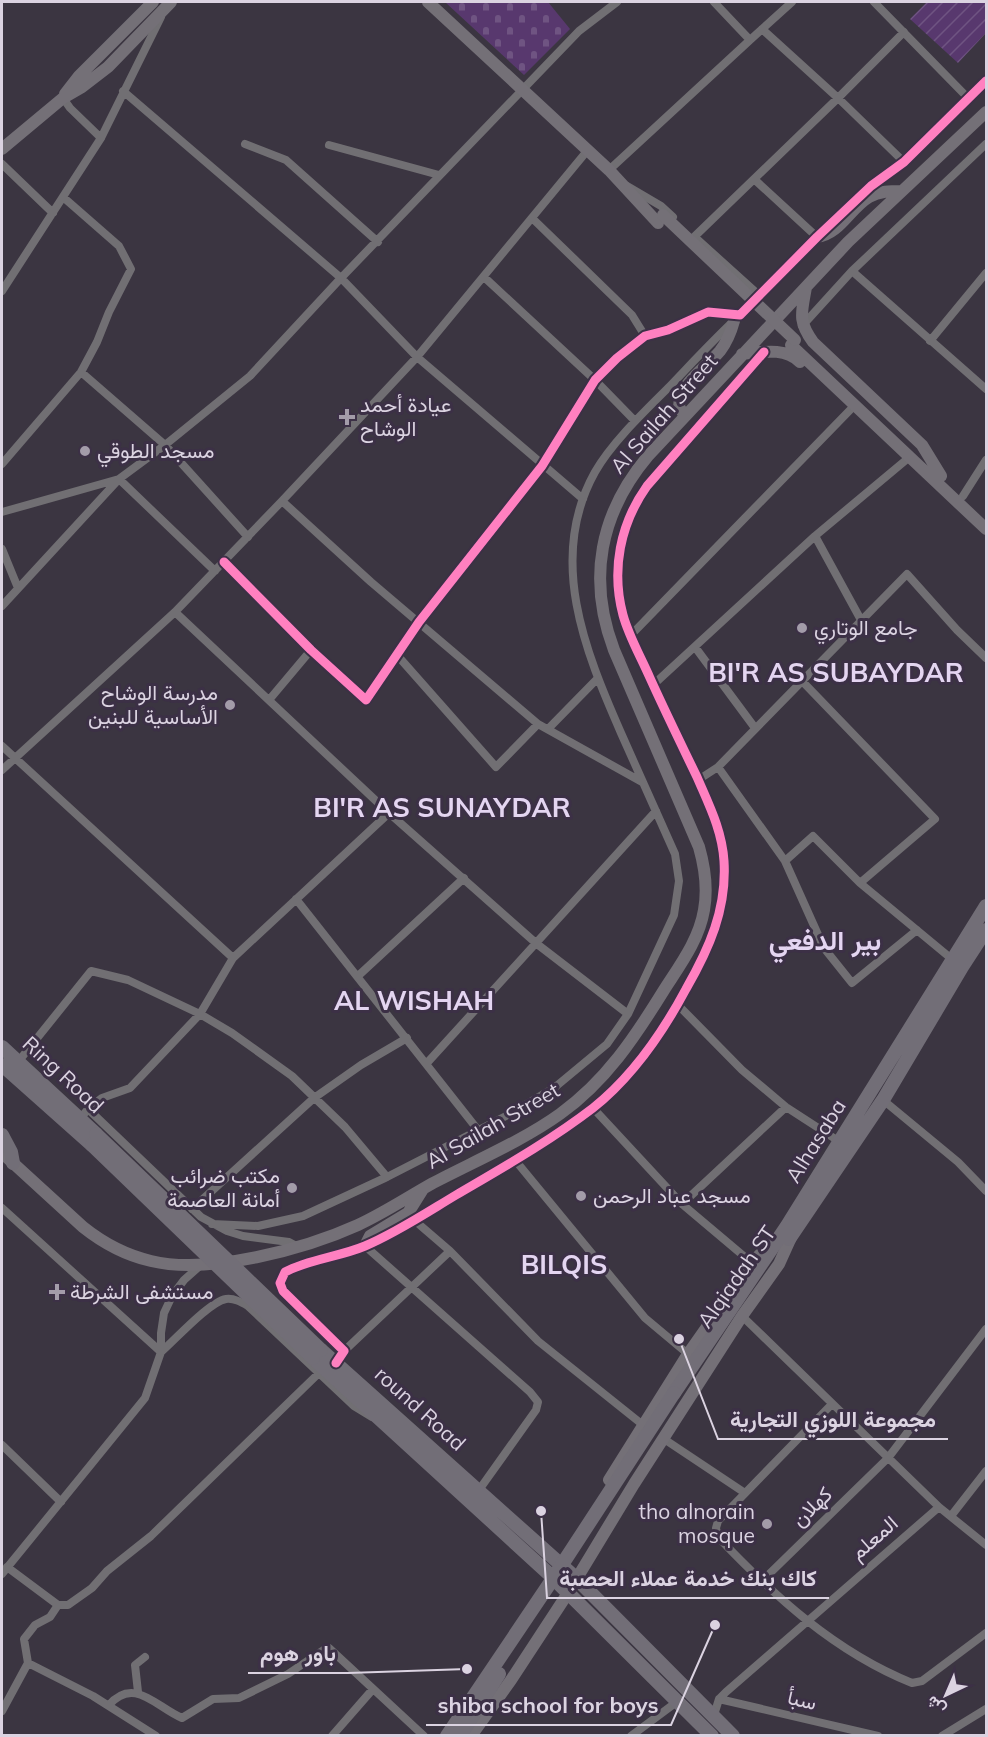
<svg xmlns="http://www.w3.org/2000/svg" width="988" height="1737" font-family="Mulish,Vazirmatn,sans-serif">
<defs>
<pattern id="cemetery-stones" width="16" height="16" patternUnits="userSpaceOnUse" patternTransform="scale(1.5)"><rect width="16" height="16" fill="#58386e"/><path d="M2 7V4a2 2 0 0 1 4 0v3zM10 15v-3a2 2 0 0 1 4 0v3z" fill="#6f5482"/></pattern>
<pattern id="garden-furrows" width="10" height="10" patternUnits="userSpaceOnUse" patternTransform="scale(1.5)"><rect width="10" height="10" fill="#58386e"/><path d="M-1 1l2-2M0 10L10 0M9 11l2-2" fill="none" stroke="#6f5482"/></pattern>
</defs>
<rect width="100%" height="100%" fill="#3b3541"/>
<path fill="url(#cemetery-stones)" d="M445 2H548L570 29 524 75Z"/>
<path fill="url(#garden-furrows)" d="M927 2H986V33L958 63 910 19Z"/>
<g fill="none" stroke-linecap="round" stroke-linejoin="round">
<path stroke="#716f73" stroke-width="8" d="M874 2 969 99
M762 29 838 98 904 162
M750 40 792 2
M123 91 341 278 417 357 583 499
M63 98 70 108 101 138
M245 144 286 160 378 242
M329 145 439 175
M2 164 53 213
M609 170 750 40 714 2
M754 179 817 237
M627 186 661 206 673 217
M532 218 632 315 645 336
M694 237 838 98 904 32
M698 240 760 296
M852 271 986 389
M484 277 595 380 635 421
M2 291 101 138 161 17
M802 326 852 271 986 144
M930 341 986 273
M81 372 165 445 248 537
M2 464 81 372 97 342 109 312 131 269 119 246 63 197
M963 496 986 460
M282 501 371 582 538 724 642 782
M2 512 119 479 165 445 250 376 341 278 579 31 617 2
M815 536 861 620
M2 549 18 588
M224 562 311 650 366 700 419 622 542 466 595 380 617 358 645 336 668 330 708 312 740 315 817 237 871 186 904 162 986 81
M2 606 119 479 215 571
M175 612 389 813 537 944 628 1014
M631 635 851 409
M695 647 755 728
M397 655 496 767 538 724
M802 681 935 819 860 883
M653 685 815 536 906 460
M269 700 311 650
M548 729 597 679
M2 746 233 958
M718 767 785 861 824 948 852 983 917 930
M2 770 175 612 282 501 417 357 587 151
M698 780 718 767 907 574 957 630 986 658
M785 861 813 836 860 883 953 960
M296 899 478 1130
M358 976 464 878
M678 1005 742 1070 786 1107 840 1142
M18 1062 91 971 128 980 200 1014 232 1033 292 1076 345 1127 387 1177
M427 1063 656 811
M883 1100 958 1162 986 1191
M593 1108 682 1204 752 1263
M88 1109 201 1217 227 1231 243 1236 289 1242 298 1247
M80 1119 88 1109 102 1098 130 1088 200 1014 233 958 389 813
M515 1160 645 1318 688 1354
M682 1204 786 1107
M2 1208 161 1352
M192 1209 314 1098 361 1065 407 1038
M414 1220 450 1251 538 1341 643 1425
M212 1224 258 1226 303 1216 387 1177 506 1116 554 1088 607 1044 628 1014 674 915 679 881 675 854C657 814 639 773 621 733 585 651 547 558 595 472 612 442 646 410 670 386 693 362 716 337 740 315
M365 1246 530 1392 538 1402 536 1410 479 1490
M742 1316 939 1507 986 1545
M344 1351 450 1251
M161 1352C175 1340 209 1302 226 1299 234 1298 241 1302 248 1306L354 1406 372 1417
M336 1363 344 1351 283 1291 280 1283 285 1272C309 1259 339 1257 365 1246 396 1233 426 1213 456 1195 502 1168 550 1141 593 1108 632 1077 663 1032 686 989 709 949 727 909 724 861 722 830 709 805 697 777 681 744 665 711 650 678 641 657 629 637 623 615 611 570 620 524 647 486L764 352
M832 1404 718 1521 716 1528 718 1537C774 1596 835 1652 912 1683L922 1681 986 1633
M664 1439 745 1493
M2 1445 61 1502
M951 1516 986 1471
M7 1567 58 1605
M2 1574 145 1398 161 1352V1333L164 1313 172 1296 184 1280 202 1264
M761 1582 888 1458 986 1329
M28 1663 93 1696 156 1736
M138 1692 135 1665 145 1657
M719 1699 878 1736
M109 1705C134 1676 156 1707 182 1718L213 1699 239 1698 288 1674 325 1649 329 1648 424 1736
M2 1711 28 1663 24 1639 35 1625 50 1617 58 1605H68L92 1588 107 1571 151 1536 319 1373
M714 1715 719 1699 726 1692 939 1507
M332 1736 373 1689
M631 1736 678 1701
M942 1736 986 1709"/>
<path stroke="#747077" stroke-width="12" d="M428 2 609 170 658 223
M65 94 79 76 153 2
M2 149 63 98 82 87 108 67 171 2
M817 237C840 234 850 208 869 197 879 191 891 191 902 191
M806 287C802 312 797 320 813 342L922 445 941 476
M791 345 986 529
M742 354C763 352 784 347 800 362
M685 416 679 407C679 383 706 368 720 351 727 342 731 332 734 321
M2 1153 83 1227C103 1243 125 1255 151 1261 209 1275 305 1249 358 1225 384 1213 408 1197 433 1183 473 1162 524 1140 560 1114 606 1081 635 1037 664 990 680 965 699 940 704 910 708 888 705 868 699 847L614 650C587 579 600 513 648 456L848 242 986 112
M365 1246 370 1236 408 1213 423 1189
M609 1480 688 1354 752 1263 773 1240
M471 1736 511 1680 568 1593 634 1484 742 1316 779 1264 793 1233"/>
<path stroke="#726e77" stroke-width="14" d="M2 1047 96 1134
M2 1065 92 1145
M2 1135 11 1152 13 1163
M789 1239 883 1100 962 967 986 930
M321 1350 577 1579 733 1736
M313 1358 548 1573 712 1736
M674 1393 787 1226 986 906"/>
<path stroke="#747077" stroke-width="12" d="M663 215 795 340"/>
<path stroke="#726e77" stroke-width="14" d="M96 1134 321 1350
M92 1145 313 1358
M447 1736 548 1586 674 1393
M460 1736 499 1674"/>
<defs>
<path id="cycleway" d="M224 562 311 650 366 700 419 622 542 466 595 380 617 358 645 336 668 330 708 312 740 315 817 237 871 186 904 162 986 81
M336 1363 344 1351 283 1291 280 1283 285 1272C309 1259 339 1257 365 1246 396 1233 426 1213 456 1195 502 1168 550 1141 593 1108 632 1077 663 1032 686 989 709 949 727 909 724 861 722 830 709 805 697 777 681 744 665 711 650 678 641 657 629 637 623 615 611 570 620 524 647 486L764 352"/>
</defs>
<use href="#cycleway" stroke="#3c3046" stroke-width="13"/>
<use href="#cycleway" stroke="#ff80c0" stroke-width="9"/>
</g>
<g fill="#a39ca9" stroke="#3c3046" stroke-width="2">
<path d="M344 408h6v6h6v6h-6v6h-6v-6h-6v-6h6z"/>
<circle cx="85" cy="451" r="6"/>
<circle cx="802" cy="628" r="6"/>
<circle cx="230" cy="705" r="6"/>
<circle cx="292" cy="1188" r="6"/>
<circle cx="581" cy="1196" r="6"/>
<path d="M54 1283h6v6h6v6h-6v6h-6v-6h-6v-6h6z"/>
<circle cx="767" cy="1524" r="6"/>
</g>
<g text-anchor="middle" stroke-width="6" stroke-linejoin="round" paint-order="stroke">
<g font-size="21" fill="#dbd3e1" stroke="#3c3046" text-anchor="start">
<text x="360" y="412">عيادة أحمد<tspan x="360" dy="24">الوشاح</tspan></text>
<text x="97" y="458">مسجد الطوقي</text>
<text x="814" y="635">جامع الوتاري</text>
<text x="218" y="700" text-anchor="end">مدرسة الوشاح<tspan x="218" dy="24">الأساسية للبنين</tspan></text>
<text x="280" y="1183" text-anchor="end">مكتب ضرائب<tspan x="280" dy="24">أمانة العاصمة</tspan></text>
<text x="593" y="1203">مسجد عباد الرحمن</text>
<text x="70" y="1299">مستشفى الشرطة</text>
<text x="755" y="1519" text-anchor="end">tho alnorain<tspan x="755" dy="24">mosque</tspan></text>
</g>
<g font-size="21" fill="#dbd3e1" stroke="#3c3046">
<text transform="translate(664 414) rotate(-49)" y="7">Al Sailah Street</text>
<text transform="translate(63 1075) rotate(43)" y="7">Ring Road</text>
<text transform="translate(493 1126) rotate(-30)" y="7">Al Sailah Street</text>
<text transform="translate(816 1141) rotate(-58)" y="7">Alhasaba</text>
<text transform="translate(737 1277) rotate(-55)" y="7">Alqiadah ST</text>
<text transform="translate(420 1409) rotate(42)" y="7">round Road</text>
<text transform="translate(812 1507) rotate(-44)" y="7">كهلان</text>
<text transform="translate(874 1538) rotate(-41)" y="7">المعلم</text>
<text transform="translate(802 1700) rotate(13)" y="7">سبأ</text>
</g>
<g font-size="27" font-weight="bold" fill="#e4d5f1" stroke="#3c3046">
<text x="836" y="682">BI'R AS SUBAYDAR</text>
<text x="442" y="817">BI'R AS SUNAYDAR</text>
<text x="825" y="950">بير الدفعي</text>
<text x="414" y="1010">AL WISHAH</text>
<text x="564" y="1274">BILQIS</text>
</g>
</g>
<path fill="none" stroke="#dbd3e1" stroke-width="2" d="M679 1339L718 1439H948M541 1511L547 1598H829M467 1669L348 1673H248M715 1625L671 1725H426"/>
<g fill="#dbd3e1" stroke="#3c3046" stroke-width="2">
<circle cx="679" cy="1339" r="6"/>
<circle cx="541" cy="1511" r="6"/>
<circle cx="467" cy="1669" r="6"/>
<circle cx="715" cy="1625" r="6"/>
</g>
<g font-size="22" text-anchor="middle" font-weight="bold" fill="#dbd3e1" stroke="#3c3046" stroke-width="6" stroke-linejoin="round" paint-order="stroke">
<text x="833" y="1427">مجموعة اللوزي التجارية</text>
<text x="688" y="1586">كاك بنك خدمة عملاء الحصبة</text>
<text x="298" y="1661">باور هوم</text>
<text x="548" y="1713">shiba school for boys</text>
</g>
<rect width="988" height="1737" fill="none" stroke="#dbd3e1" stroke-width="6"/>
<g transform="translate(946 1695) rotate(224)" stroke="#3c3046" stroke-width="4.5" paint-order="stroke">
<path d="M0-4.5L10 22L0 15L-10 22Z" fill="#dbd3e1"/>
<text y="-9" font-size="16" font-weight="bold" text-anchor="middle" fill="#dbd3e1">ش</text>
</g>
</svg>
